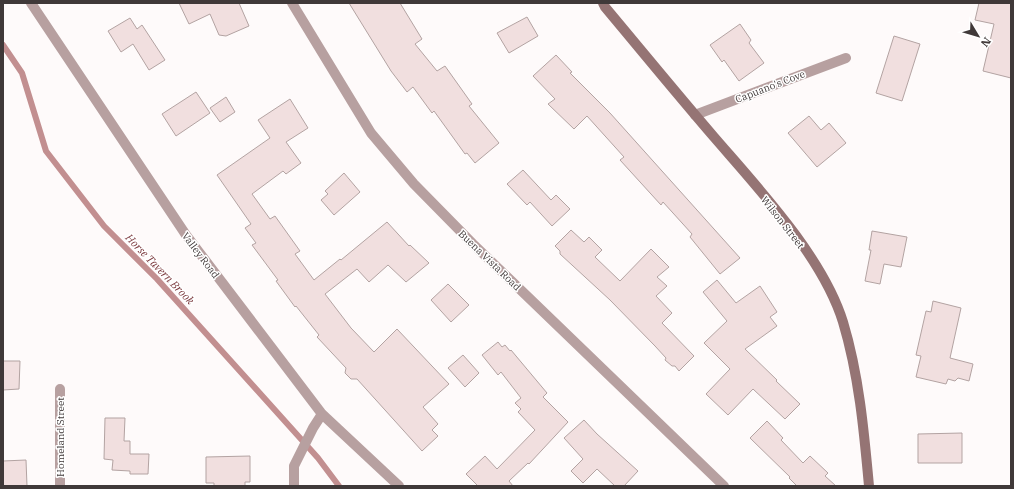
<svg xmlns="http://www.w3.org/2000/svg" width="1014" height="489" font-family="'IBM Plex Serif',serif">
<rect width="100%" height="100%" fill="#fefafa"/>
<g fill="none" stroke-linecap="round" stroke-linejoin="round">
<path stroke="#c28f90" stroke-width="6" d="M3 45 22 73 46 151 104 226 157 279 318 458 339 486"/>
</g>
<path fill="#f1dfdf" stroke="#b3a3a2" d="M179 3H239L249 26 226 36 219 35 210 14 189 24Z
M349 3H400L422 39 415 44 437 71 445 66 472 104 469 106 499 143 475 163 467 153 465 154 434 111 432 113 413 87 407 92 391 71Z
M979 3H1011V78L983 71 994 24 975 20Z
M527 17 538 36 509 53 497 33Z
M130 18 137 29 142 25 165 60 149 70 133 44 121 52 108 31Z
M740 24 751 40 749 43 764 63 739 81 724 60 722 62 710 45Z
M894 36 920 44 902 101 876 93Z
M556 55 572 72 570 73 610 113 740 258 720 274 690 237 692 234 663 202 661 205 620 160 624 157 587 116 574 129 548 104 555 99 533 76Z
M196 92 210 113 176 136 162 114Z
M226 97 235 112 220 122 210 108Z
M290 99 308 128 286 142 301 163 286 174 283 171 252 194 270 219 275 216 300 251 295 254 314 280 340 259 341 260 387 222 409 246 410 245 429 263 406 282 388 265 369 282 357 269 325 294 351 328 374 352 397 329 449 384 423 407 438 424 432 430 438 436 422 451 357 379H351L345 373 346 368 317 337 319 335 296 306 295 307 276 281 278 280 252 245 256 243 245 228 251 224 217 175 270 138 258 120Z
M809 116 821 130 829 123 846 143 817 167 788 133Z
M523 170 551 200 556 195 570 209 552 226 530 202 527 205 507 184Z
M344 173 360 192 334 215 321 200 328 194 325 191Z
M571 230 584 242 589 237 602 250 595 257 620 281 651 249 669 267 657 277 667 286 656 296 672 313 662 323 694 356 679 371 675 366H672L665 360 666 358 655 346 610 300 560 254V251L555 246Z
M872 231 907 237 901 267 884 264 880 284 865 281 871 250H869Z
M717 280 736 303 760 286 777 312 770 317 777 326 745 349 777 380 776 381 800 404 785 419 753 389 728 415 706 394 730 369 704 343 727 321 703 292Z
M448 284 469 305 451 322 431 300Z
M933 301 961 308 950 358 973 364 969 381 958 378 955 381 948 379 946 384 916 377 921 356 916 355 926 311 931 312Z
M498 342 502 347 505 345 510 351 511 350 547 393 543 397 568 422 529 464 528 463 509 481 513 486H478L466 474 485 456 497 469 535 430 518 412 521 409 515 403 521 398 501 372 498 375 482 355Z
M463 355 479 373 465 387 448 368Z
M3 361H20L19 389 3 390Z
M105 418H125L124 441H130V454H149L148 474H130V471L112 470 113 460 104 459Z
M584 420 597 434 638 471 624 486H615L597 469 583 483 571 471 583 459 564 438Z
M767 421 783 438 781 440 803 463 810 456 828 473 825 476 836 486H797L789 478 790 477 750 438Z
M962 433V463H918V434Z
M250 456V482H245V486H214V483H206V457Z
M26 460 27 486H3V461Z"/>
<g fill="none" stroke-linecap="round" stroke-linejoin="round">
<path stroke="#b7a0a0" stroke-width="10" d="M31 3 186 235 322 414 399 486
M292 3 371 133 414 184 473 244 724 486
M695 115 846 58
M60 389V486
M294 486V466L313 428 322 414"/>
<path stroke="#957474" stroke-width="10" d="M603 3 605 7C641 50 677 94 714 137 758 188 823 257 843 322 859 375 864 431 869 486"/>
</g>
<g text-anchor="middle" stroke-width="3" stroke-linejoin="round" paint-order="stroke">
<g font-size="10" fill="#403939" stroke="#fff">
<text transform="translate(770 86) rotate(-21)" y="4">Capuano's Cove</text>
<text transform="translate(783 222) rotate(52)" y="4">Wilson Street</text>
<text transform="translate(201 255) rotate(53)" y="4">Valley Road</text>
<text transform="translate(490 260) rotate(44)" y="4">Buena Vista Road</text>
<text transform="translate(60 437) rotate(-90)" y="4">Homeland Street</text>
</g>
<g font-size="11" font-style="italic" fill="#7a383c" stroke="#fff">
<text transform="translate(160 269) rotate(46)" y="4">Horse Tavern Brook</text>
</g>
</g>
<rect width="1014" height="489" fill="none" stroke="#403939" stroke-width="8"/>
<g transform="translate(978 36) rotate(128)" stroke="#ffffff" stroke-width="3" paint-order="stroke">
<path d="M0-3L7 15L0 10L-7 15Z" fill="#403939"/>
<text y="-6" font-size="11" font-weight="bold" text-anchor="middle" fill="#403939">N</text>
</g>
</svg>
